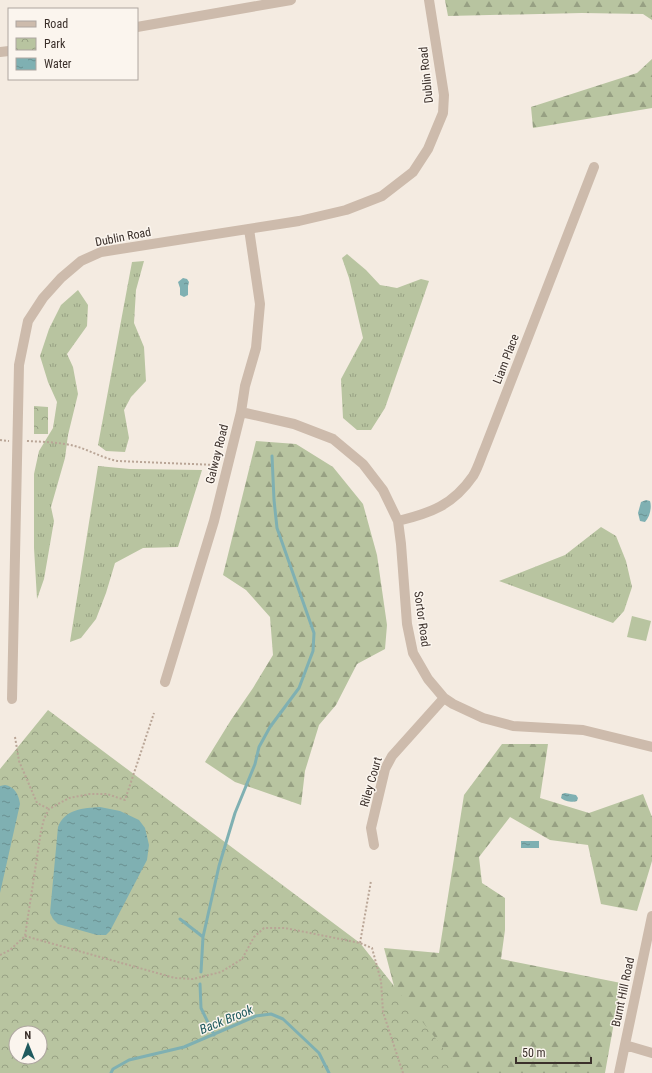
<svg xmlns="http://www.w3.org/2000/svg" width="652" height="1073" font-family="'Roboto Condensed',sans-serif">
<defs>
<pattern id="grass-tufts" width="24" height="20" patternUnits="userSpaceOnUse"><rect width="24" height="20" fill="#b8c4a0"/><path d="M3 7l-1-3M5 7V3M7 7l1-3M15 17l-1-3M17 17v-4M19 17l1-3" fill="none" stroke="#97a083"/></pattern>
<pattern id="forest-firs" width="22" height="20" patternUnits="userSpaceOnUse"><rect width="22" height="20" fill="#b8c4a0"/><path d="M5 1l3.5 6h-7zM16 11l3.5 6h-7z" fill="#97a083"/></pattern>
<pattern id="park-crowns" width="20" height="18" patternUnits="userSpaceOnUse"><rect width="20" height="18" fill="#b8c4a0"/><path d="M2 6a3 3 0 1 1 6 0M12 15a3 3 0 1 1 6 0" fill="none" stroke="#97a083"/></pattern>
<pattern id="water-ripples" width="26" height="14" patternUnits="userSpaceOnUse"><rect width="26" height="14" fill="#7fb0b2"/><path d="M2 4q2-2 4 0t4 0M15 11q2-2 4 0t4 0" fill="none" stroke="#699091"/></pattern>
</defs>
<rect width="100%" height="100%" fill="#f4ebe1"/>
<path fill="url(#grass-tufts)" d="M347 254 366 270 380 285 397 288 421 279 429 281 385 408 371 430H357L343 418 341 379 363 338 349 278 342 258Z
M144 261 136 290 134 323 144 347 146 381 131 397 124 410 129 438 125 452 106 451 98 445 132 262Z
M78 290 88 305 87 326 67 354 73 367 78 394 68 435 65 458 51 507 54 521 44 579 37 599 34 548V474L39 451 53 428 57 402 48 382 40 356 49 329 61 305Z
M98 466 130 469 202 470 178 547 143 548 115 563 106 593 96 619 81 638 70 642Z
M601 527 616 536 626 561 632 587 624 611 613 623 499 581 565 555Z"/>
<path fill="url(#forest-firs)" d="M445 0H652V20L643 14 582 13 448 16Z
M652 59V108L533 128 531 107 637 73Z
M256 441 296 444 333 467 363 504 377 555 387 625 385 649 357 664 336 705 319 725 305 771 301 805 235 782 205 762 231 720 253 688 273 655 270 617 246 590 223 575Z
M502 744H548L540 798 589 813 643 794 652 817V861L637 911 601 904 588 845 550 840 510 817 479 857 482 883 505 898V930L501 959 621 983 605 1073H441L415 1066 384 948 439 953 464 795Z"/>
<path fill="url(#park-crowns)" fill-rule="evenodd" d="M34 406 48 407V434H34Z
M48 710 360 943 463 1073H0V769ZM16 1033H40V1057H16Z"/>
<path fill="#b8c4a0" d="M632 616 651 621 646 641 627 637Z"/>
<path fill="url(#water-ripples)" d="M183 278 187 279 189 282 188 286V295L184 297 180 295V288L178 282Z
M646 500 650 501C652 507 650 517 645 522L640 521 638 513 641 502Z
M5 785C14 786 19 795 20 804L0 893V786Z
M565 793 576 795 578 798 577 801C573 803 564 801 561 798L562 794Z
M100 807 120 811 139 820 145 828 149 845 147 860 110 931 106 935H97L58 924 53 919 50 913 58 827C65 809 83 808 100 807Z
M521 841H539V848H521Z"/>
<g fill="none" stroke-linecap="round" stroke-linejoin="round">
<path stroke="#7fb0b2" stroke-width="3" d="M180 919 203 937
M201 972 203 937 219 866 235 813 255 764 259 747 270 727 299 688 313 651 314 633 277 528 274 500 272 456
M200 984 201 1008 214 1035
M111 1073 113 1069 129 1060 184 1047 256 1016 271 1014 283 1019 319 1053 329 1073"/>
<path stroke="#b9a596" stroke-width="2" stroke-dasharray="2 2" stroke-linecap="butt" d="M0 440 9 441
M27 441C44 442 62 442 78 447 91 451 103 458 117 461L216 465
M15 737 19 761 37 803 49 809
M25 936 175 978 193 979 221 972 242 959 254 937 264 928H285L360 943 372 948 381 981 383 1012 403 1073
M360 943 371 881
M0 955 10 950 25 936 41 831 44 819 49 809 69 798 90 794H107L125 800 154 713"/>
<path stroke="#cdbbac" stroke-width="10" d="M137 27 291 0
M0 52 9 51
M241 412 294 424 333 439 363 464 383 490 398 521 401 544 407 624 413 653 428 679 444 698 453 704 483 718 513 726 583 730 652 747
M398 521C431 513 453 505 473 476 478 468 481 457 485 448L594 167
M165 682 214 521 241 412 245 386 256 348 260 304 249 229
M12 699 19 365 28 321 43 298 61 278 81 261 101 252 299 221 346 210 382 196 413 172 428 149 443 113 444 95 429 0
M374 845 371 828 385 769 392 756 444 698
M625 1045 652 1053
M619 1073 652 916"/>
</g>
<g text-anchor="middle" stroke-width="3" stroke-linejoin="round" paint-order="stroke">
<g font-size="12" fill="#3b302b" stroke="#fbf5ee">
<text transform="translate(426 75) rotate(-96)" y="4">Dublin Road</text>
<text transform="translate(123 237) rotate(-11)" y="4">Dublin Road</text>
<text transform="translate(506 359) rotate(-69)" y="4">Liam Place</text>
<text transform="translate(217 454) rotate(-76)" y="4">Galway Road</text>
<text transform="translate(422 619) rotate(82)" y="4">Sortor Road</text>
<text transform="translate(371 782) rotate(-74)" y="4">Riley Court</text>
<text transform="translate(623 992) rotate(-78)" y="4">Burnt Hill Road</text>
</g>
<g font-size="13" font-style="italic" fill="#1f5a5e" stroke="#fbf5ee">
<text transform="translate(226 1019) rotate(-22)" y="5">Back Brook</text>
</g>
</g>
<rect x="8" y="8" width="130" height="72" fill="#fbf5ee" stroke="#aea6a0"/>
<rect x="16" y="21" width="20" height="6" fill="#cdbbac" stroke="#aea6a0"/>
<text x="44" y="28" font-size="12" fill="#3b302b">Road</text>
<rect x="16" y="38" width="20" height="12" fill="url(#park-crowns)" stroke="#aea6a0"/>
<text x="44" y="48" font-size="12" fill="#3b302b">Park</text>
<rect x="16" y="58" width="20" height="12" fill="url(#water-ripples)" stroke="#aea6a0"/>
<text x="44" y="68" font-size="12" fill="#3b302b">Water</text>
<g transform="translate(28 1045) rotate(359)"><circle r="19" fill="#fbf5ee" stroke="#aea6a0"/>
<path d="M0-3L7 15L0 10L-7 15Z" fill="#1f5a5e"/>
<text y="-6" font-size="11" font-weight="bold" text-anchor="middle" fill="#3b302b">N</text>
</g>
<path d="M516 1057v6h75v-6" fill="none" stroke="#3b302b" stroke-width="2"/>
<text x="522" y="1057" font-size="12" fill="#3b302b" stroke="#fbf5ee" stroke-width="3" paint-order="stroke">50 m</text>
</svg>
